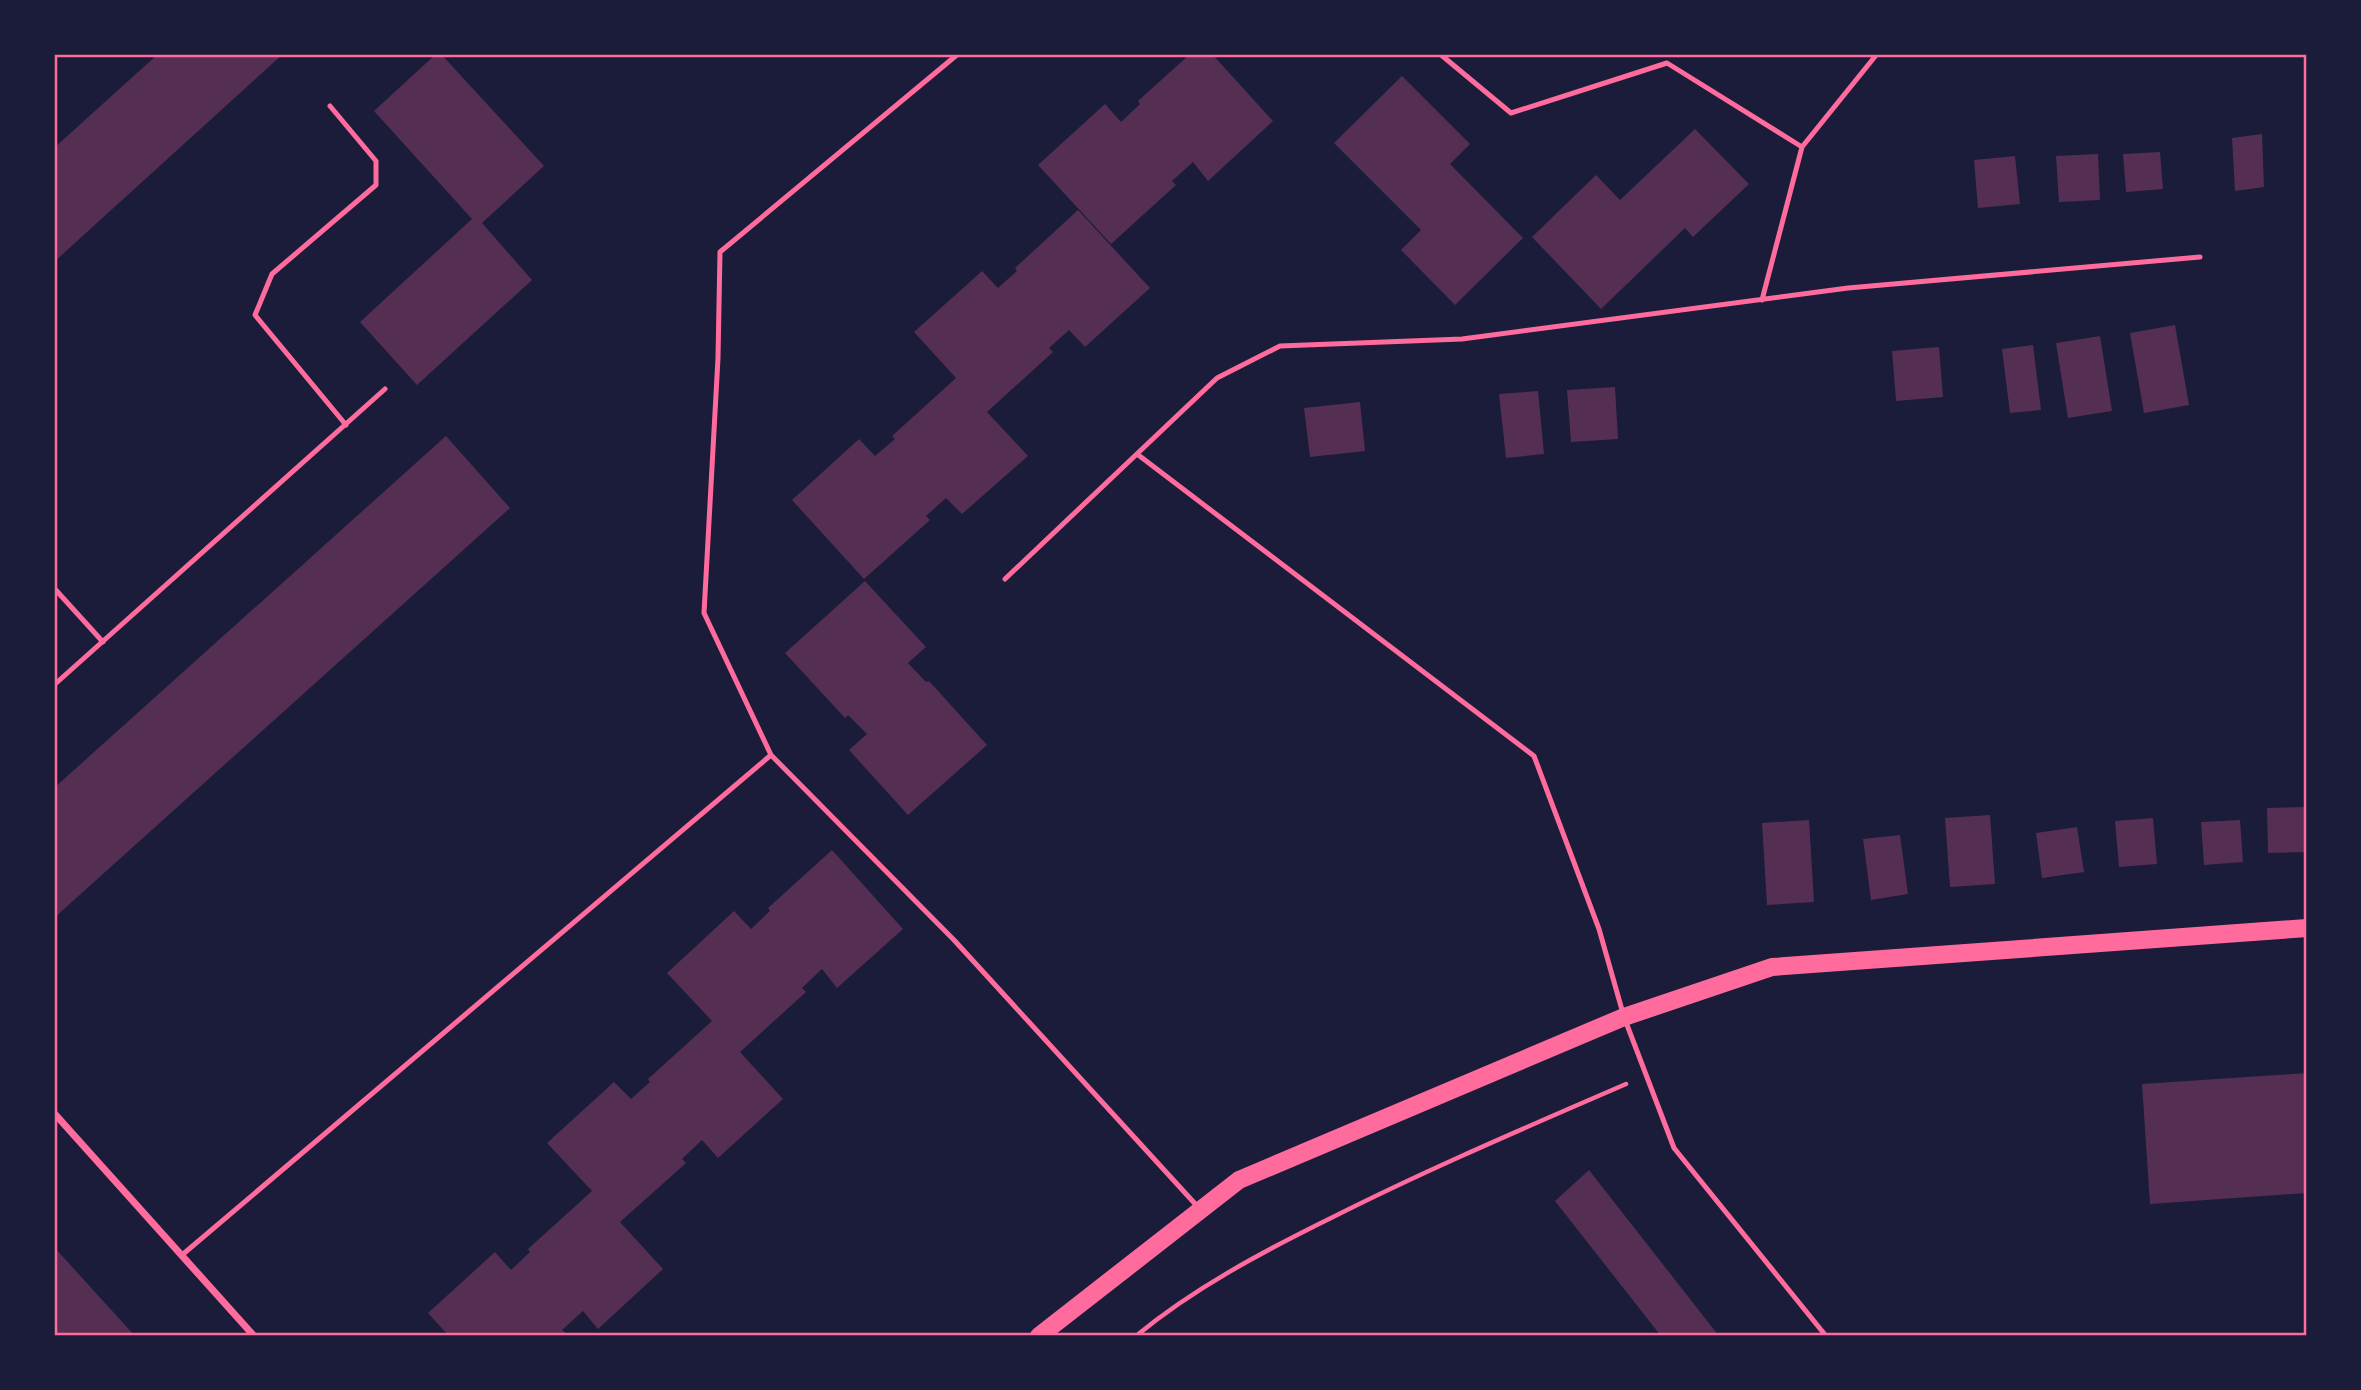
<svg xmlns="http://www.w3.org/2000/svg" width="2361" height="1390" font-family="'Sofia Sans Condensed',sans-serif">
<rect width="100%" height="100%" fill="#1b1b3a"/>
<path fill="#542f53" d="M158 54H283L54 262V148Z
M436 54H441L544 166 482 223 532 280 417 385 360 322 472 219 374 111Z
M1190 54H1212L1273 121 1208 181 1193 162 1172 181 1176 185 1111 244 1038 165 1105 104 1121 122 1140 104 1138 101Z
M1402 76 1470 144 1450 164 1523 238 1455 305 1401 250 1421 230 1334 143Z
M1695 129 1749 184 1693 237 1685 228 1601 309 1532 237 1596 175 1620 200Z
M2262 134 2264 187 2235 191 2232 138Z
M2160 152 2163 189 2126 192 2123 154Z
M2098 154 2100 200 2059 202 2056 156Z
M2015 156 2020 204 1978 208 1974 160Z
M1078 210 1150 288 1085 347 1069 330 1049 348 1053 352 987 412 1028 456 962 514 946 498 926 516 930 520 864 579 792 500 859 439 875 456 895 439 892 436 956 378 914 332 982 271 998 288 1017 271 1015 268Z
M2175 325 2189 405 2144 413 2130 333Z
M2100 336 2112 411 2068 418 2056 343Z
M2033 345 2041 410 2010 413 2002 349Z
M1939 347 1943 397 1896 401 1892 351Z
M1615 387 1618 439 1571 442 1567 390Z
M1538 391 1544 454 1506 458 1499 394Z
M1360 402 1365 451 1310 457 1304 408Z
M446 436 510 508 54 918V788Z
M865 581 926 647 908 663 926 682 929 681 987 745 908 815 849 750 867 734 848 715 845 718 785 653Z
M2307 807V852L2268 853 2267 808Z
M1990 815 1995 884 1950 887 1945 818Z
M2153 818 2157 864 2119 867 2115 821Z
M1809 820 1814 902 1767 905 1762 823Z
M2240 820 2243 862 2204 865 2201 822Z
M2077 827 2084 872 2042 878 2036 833Z
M1900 835 1908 894 1871 900 1863 839Z
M832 850 903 929 837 988 822 969 802 988 806 992 740 1052 783 1099 718 1158 702 1140 682 1159 686 1163 620 1222 663 1269 598 1329 583 1311 562 1330 566 1333 563 1336H449L428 1313 495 1252 511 1270 530 1252 528 1249 592 1191 547 1143 614 1082 631 1099 650 1082 648 1079 712 1021 667 973 734 911 751 929 770 911 768 908Z
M2307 1073V1193L2150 1204 2142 1084Z
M1589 1170 1719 1336H1661L1555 1201Z
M54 1247 135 1336H54Z"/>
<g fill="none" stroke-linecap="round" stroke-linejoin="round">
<path stroke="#ff6b9d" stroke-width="4.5" d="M1136 1336C1194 1288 1264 1251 1331 1218 1428 1169 1527 1127 1626 1084"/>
<path stroke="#ff6b9d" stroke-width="5" d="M958 54 720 252 718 358 704 613 771 755 954 940 1198 1207
M1440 54 1511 113 1667 63 1802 147
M330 106 376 161V185L272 274 255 315 346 425
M1762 300 1802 147 1877 54
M1137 454 1534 756 1599 929 1624 1017 1674 1148 1826 1336
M1005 579 1217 378 1280 346 1462 339 1848 288 2200 257
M54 588 103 642
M54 685 385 389
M182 1255 771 755"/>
<path stroke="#ff6b9d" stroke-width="7" d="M54 1113 254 1336"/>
<path stroke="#ff6b9d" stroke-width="18" d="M1039 1336 1239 1180 1624 1017 1772 967 2307 928"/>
</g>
<rect width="2361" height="1390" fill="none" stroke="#1b1b3a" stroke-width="112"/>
<rect x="56" y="56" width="2249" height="1278" fill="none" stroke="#ff6b9d" stroke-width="2.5"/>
</svg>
